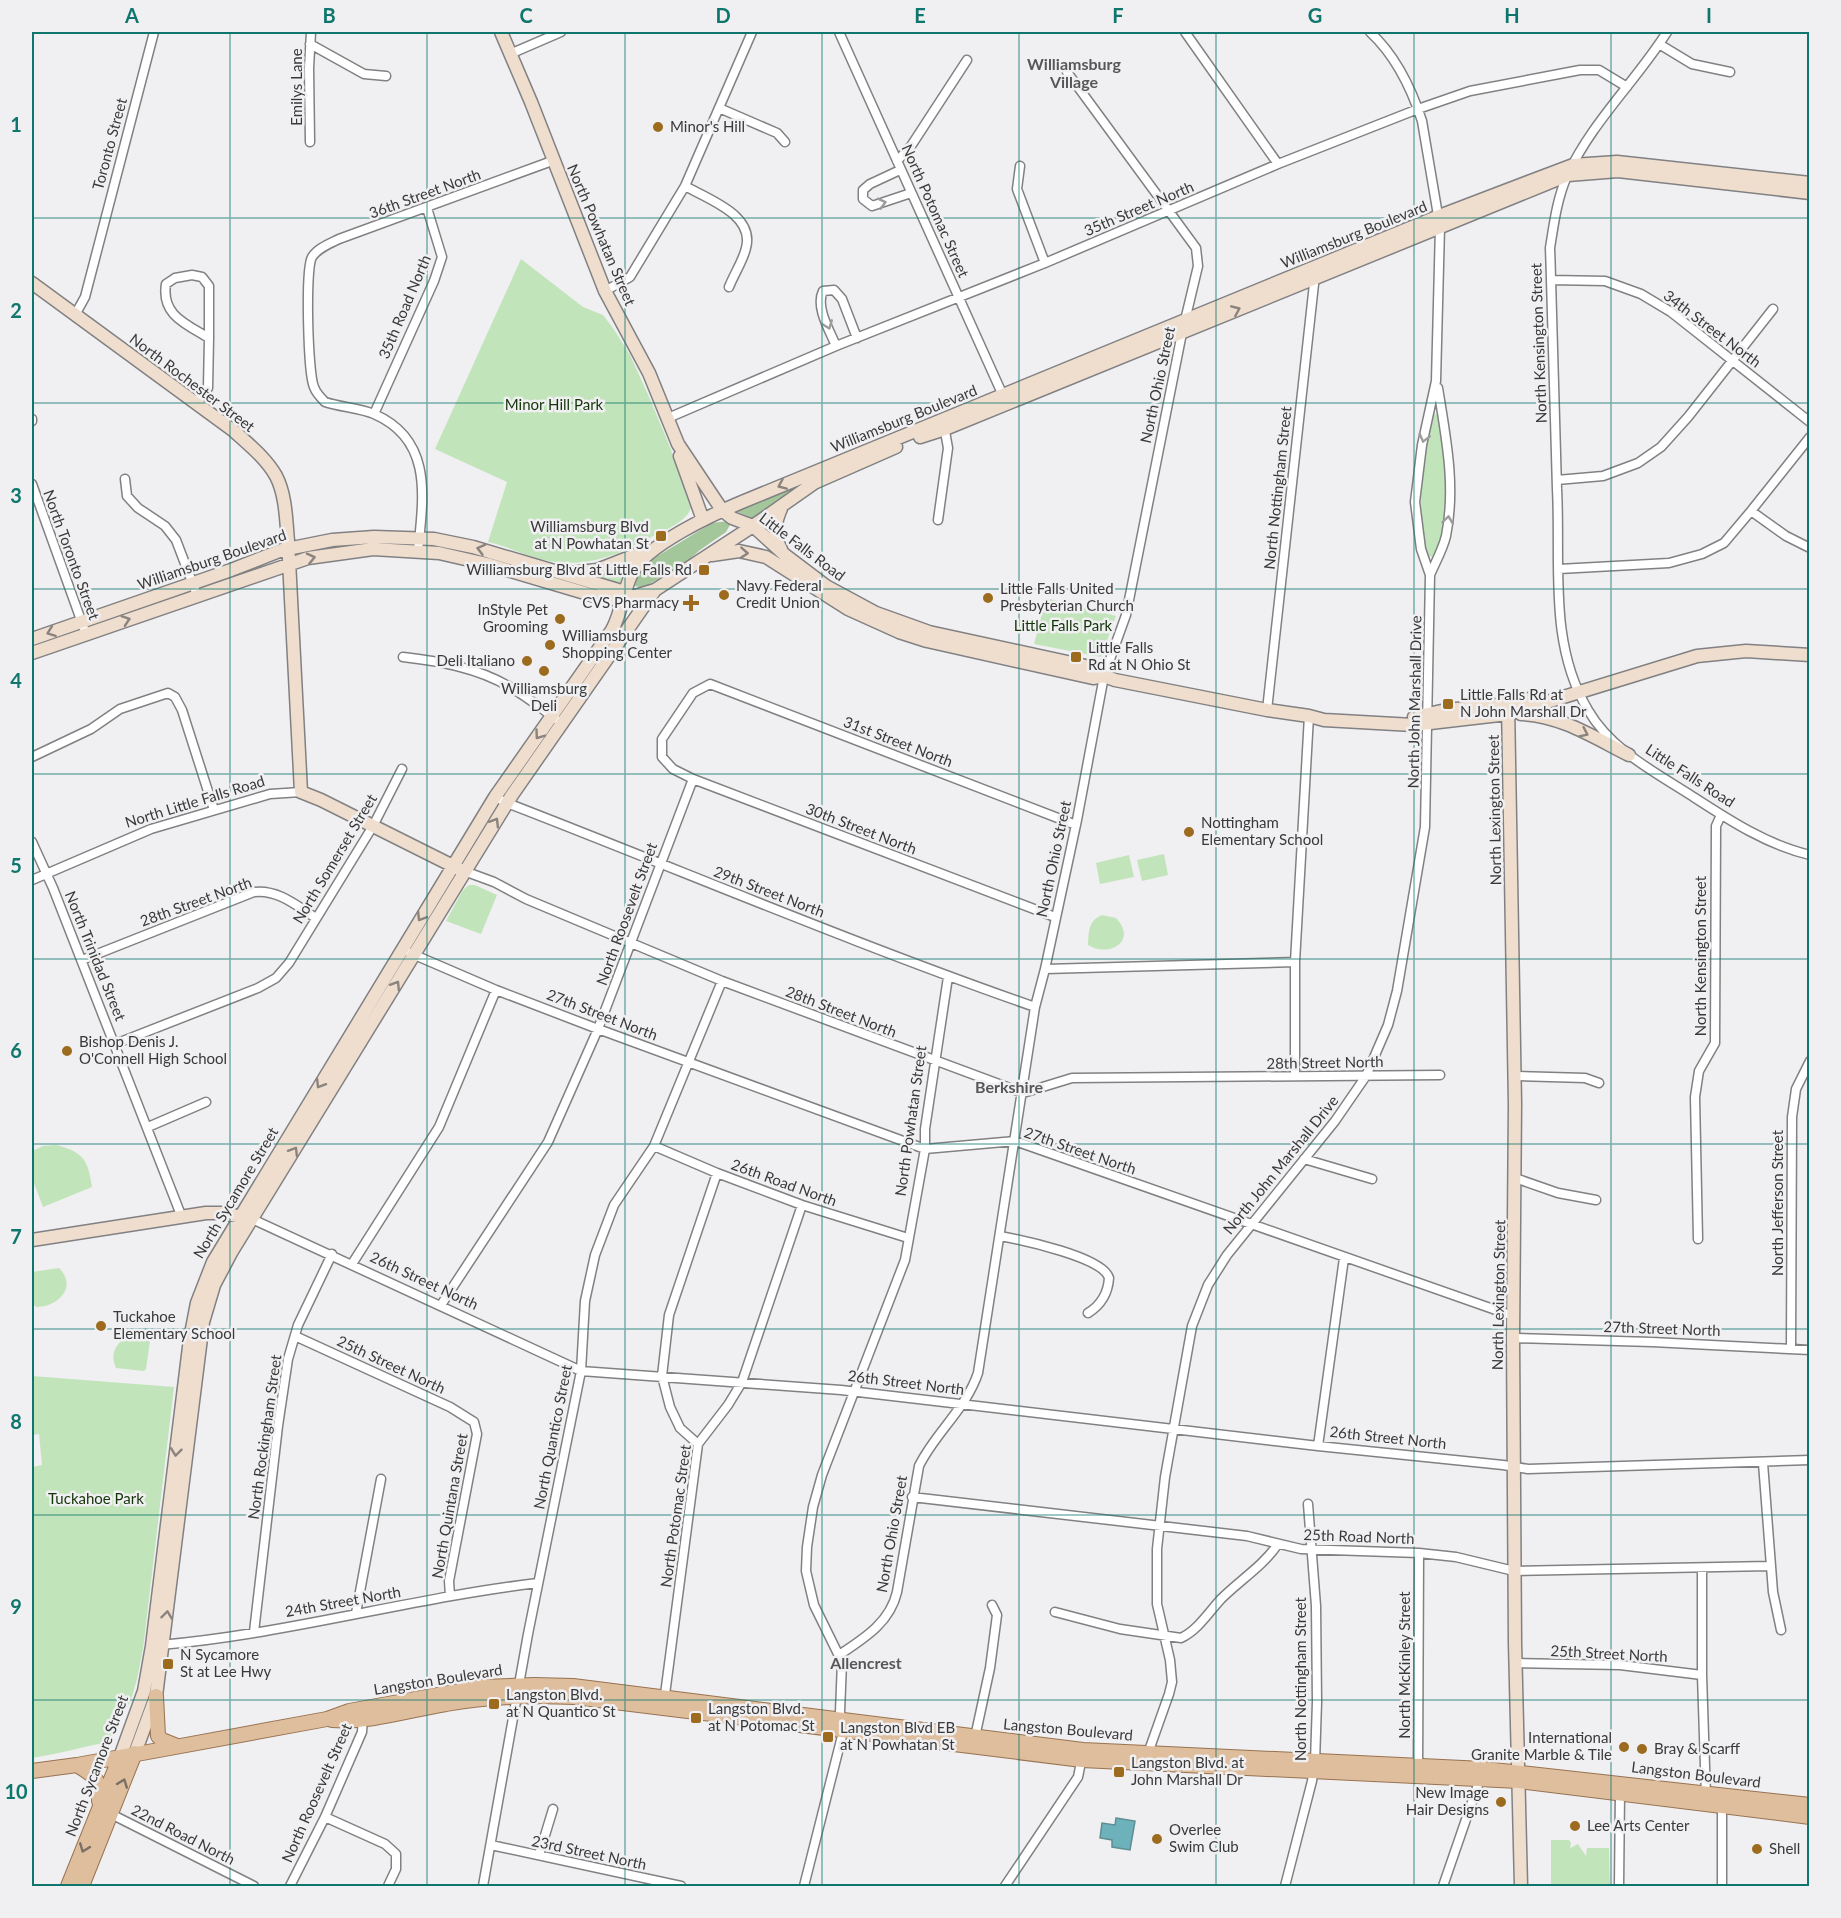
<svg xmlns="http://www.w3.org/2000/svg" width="1841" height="1918" font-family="Lato,sans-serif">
<rect width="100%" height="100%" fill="#f0eff1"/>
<path fill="#c2e4ba" d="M521 259 583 307 603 315 613 328 630 355 650 399 670 447 691 508C686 522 667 529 655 535 613 558 580 571 532 557 517 552 503 545 488 542L507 482 435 449Z
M1434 414 1439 415C1445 461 1454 512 1434 557L1426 556C1416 501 1421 468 1434 414Z
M622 567 624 572 620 583 615 585 591 576Z
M1050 599 1116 616 1101 657 1034 644 1043 610Z
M1164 854 1168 875 1142 881 1137 860Z
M1129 855 1134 877 1100 884 1096 863Z
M469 885H475L497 895 481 934 446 921 463 890Z
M1102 915 1116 918C1138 941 1109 958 1088 945 1089 931 1088 921 1102 915Z
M56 1145C83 1152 88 1159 92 1187L43 1207 32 1178V1151L43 1146Z
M59 1268C78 1287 58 1307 36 1307 28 1299 31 1283 32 1272Z
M132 1335 145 1337 150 1341 146 1369 144 1371 116 1368C109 1352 117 1341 132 1335Z
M32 1376 174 1387 143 1649 137 1679 131 1700 108 1742C82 1747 58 1754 32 1758V1467L42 1465 39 1434 32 1435Z
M1551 1840H1569L1571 1843 1570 1848 1578 1844 1586 1856 1587 1848H1609L1610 1886H1545L1551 1884Z"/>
<path fill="#a3c79b" d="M836 468 754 519 734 510Z
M728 521 731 523 726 532 700 550 686 562 643 588 635 586 636 576 646 563 712 523Z"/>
<path fill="#6db2bb" stroke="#5d8e94" stroke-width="1.5" d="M1116 1818 1135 1821 1130 1850 1112 1847V1840L1100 1838 1102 1823 1115 1825Z"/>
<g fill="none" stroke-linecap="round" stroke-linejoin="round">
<defs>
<path id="street" d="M839 32 1005 400
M1185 32 1278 164
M1667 32C1636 81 1591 123 1567 176 1557 199 1554 223 1550 248 1553 328 1554 408 1557 489 1561 564 1548 643 1588 710 1611 750 1655 772 1692 796 1729 820 1767 845 1810 855
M310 44 364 74 386 76
M1659 44 1692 64 1730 72
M510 54 561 32
M719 108 777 133 785 142
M310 142 309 68 311 32
M897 161 911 146 967 60
M1020 166 1017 189 1045 263
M900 170 870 184 863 190V199L872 206 911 193
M685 186C708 199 755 215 746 248 743 261 734 274 729 287
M192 275 202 277 209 286V338C186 324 161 315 166 284L175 278Z
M1551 280 1605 281 1641 294 1671 312 1810 422
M605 291 630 277 685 186 752 32
M75 315 85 297 154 32
M836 346C830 331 815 307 823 291L834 290 842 299 857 338
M196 403 208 388 209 338
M374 414 434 281 442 257 427 208
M668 418 836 346 1045 263 1278 164 1418 109 1470 91 1580 70H1599L1627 87
M32 421V419
M125 479 127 496 138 508 165 526 176 540 197 595
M1557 480 1603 476 1638 463 1661 447 1688 417 1773 309
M32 484 86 634
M1751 511 1786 536 1810 548
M938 520 948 448 944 426
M418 551C423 499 434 440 374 414 359 408 340 407 325 402 321 398 316 393 314 387 308 374 305 269 312 257 318 248 329 244 339 239L552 161
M1559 569 1669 563 1702 554 1724 543 1751 511 1810 437
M1430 575C1435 563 1443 549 1446 536 1456 486 1446 438 1438 388
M403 657C439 661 478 668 510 687 526 696 541 708 556 719
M1267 710 1315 275
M32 757 91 729 120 709 168 693 175 697 182 710 214 810
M495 797 507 803C683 871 857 945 1035 1007
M32 842 53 888 181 1215
M464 871 494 882 526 899 722 981 1023 1093 1072 1078 1440 1075
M32 880 151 829 270 794 301 792
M1055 917 693 779 673 769 662 757V739L693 693 710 684 1076 825
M410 953 496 990 598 1029 925 1149 1015 1141 1513 1316
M82 960 254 892C278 889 297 906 316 918
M1045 969 1295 962
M115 1044 258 988 276 978 289 963 373 826 402 769
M1295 1076V962L1309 716
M1515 1076 1585 1078 1599 1083
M148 1127 206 1102
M654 1146 717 1173 802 1205 908 1238
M1304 1159 1372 1179
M1515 1178 1558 1193 1596 1200
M252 1219 581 1371 841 1390 1318 1446 1503 1465 1528 1469 1810 1460
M1000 1236C1022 1240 1103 1257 1109 1278 1108 1293 1101 1305 1088 1313
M1698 1239 1695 1097 1699 1071 1715 1043 1716 826 1721 815
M352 1264 439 1127 496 990
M441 1305 548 1142 598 1029 693 779
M295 1336 450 1407 474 1422 477 1434 449 1581 450 1596
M1513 1338 1652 1342 1810 1350
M1791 1349 1792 1117 1796 1089 1810 1061
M698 1444 680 1428 670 1407 662 1376 669 1315 717 1173
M1318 1446 1344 1258
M1763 1463 1773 1592 1781 1630
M912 1497 1247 1536 1301 1549 1419 1553 1456 1557 1514 1571 1770 1566
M1702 1568V1675L1706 1797
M1055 1612 1120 1629 1181 1638C1198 1630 1209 1612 1221 1599 1240 1580 1263 1566 1278 1544
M356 1613 381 1479
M254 1632 278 1426 288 1359 298 1325 332 1254
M160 1645C287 1634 411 1598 538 1583
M839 1655C863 1639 890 1623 897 1592L919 1466C935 1433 966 1409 978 1373L1035 1007 1045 969 1077 820 1104 676 1126 615 1182 333 1198 266 1196 248 1067 72
M1515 1663 1620 1665 1702 1675
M664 1702 698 1444 728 1405 742 1382 802 1205
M975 1737 990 1668 997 1615 992 1605
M1147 1756 1169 1694 1172 1682 1170 1660 1157 1604V1549L1165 1477 1192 1326 1208 1285 1227 1255 1335 1121 1366 1076 1388 1025 1397 991 1425 827 1430 575 1421 549 1415 502 1422 445 1436 381 1440 227 1422 121C1411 87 1396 56 1370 32
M1418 1770 1419 1553
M107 1812 254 1886
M325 1817 385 1844 396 1854V1869L388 1886
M491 1845 681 1886
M539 1855 553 1809
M290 1886 325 1817 362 1732 363 1717
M483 1886 528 1634 581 1371 585 1301 595 1255 614 1205 654 1146 722 981
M804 1886 843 1732 840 1712 842 1662 814 1605 806 1571 807 1547 813 1507 822 1475 905 1260 925 1149V1129L948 977
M1005 1886 1078 1777 1082 1757
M1285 1886 1312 1781 1315 1762 1317 1702 1316 1606 1308 1504
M1443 1886 1481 1776
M1619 1886 1620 1791
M1722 1886V1803"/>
<path id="secondary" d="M501 32 531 102 605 291 649 373 678 444 722 510 732 518 753 526 785 555 826 586 876 613 929 632 1095 668 1104 676 1115 680 1267 710 1309 716 1324 720 1413 725 1508 714 1697 656 1746 651 1810 655
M32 283 234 431C248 444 266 458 276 476 286 495 286 520 288 541L301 792 321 800 459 869
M920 437 945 429 1568 175 1618 171 1810 193
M680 456 703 520
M781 549C772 534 775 522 782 506
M712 555 739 551 766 557 848 609 899 632 927 641 1093 678 1104 676
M570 573 597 570 648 550
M32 639 231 570 282 550 332 540 374 537 434 539 473 547 625 592 631 596
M32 653 308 558 373 549 439 553 487 564 595 596 614 599 632 597 655 590 753 526 814 483 896 447
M1508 704 1515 1104 1513 1338 1515 1643 1521 1886
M1521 714C1560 715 1595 738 1629 755
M1414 717 1446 710 1508 704 1533 698
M32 1240 206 1213H221L248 1218
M135 1753 156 1696 203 1322 214 1285 232 1251 512 795 655 590
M120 1757 144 1691 152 1646 190 1339 197 1303 213 1262 233 1229 495 797 612 630C622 612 623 591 632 573 646 545 713 514 742 502L1439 216 1573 165 1617 162 1810 183"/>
<path id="primary" d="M156 1696 158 1736 162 1740 177 1746
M332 1720C370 1723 409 1710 446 1704 489 1696 530 1695 574 1697L1082 1760 1519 1781 1810 1817
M77 1765C95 1777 100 1777 99 1801
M32 1771 77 1765 327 1719 349 1711 482 1687 534 1685 573 1686 1083 1750 1484 1769 1810 1805
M68 1886 120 1757
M82 1886 135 1753"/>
</defs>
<use href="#street" stroke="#818183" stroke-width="11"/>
<use href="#secondary" stroke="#818183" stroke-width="15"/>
<use href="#primary" stroke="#977351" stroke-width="16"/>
<use href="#street" stroke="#fff" stroke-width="8"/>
<use href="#secondary" stroke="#efdece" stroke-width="12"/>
<use href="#primary" stroke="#dfbe9e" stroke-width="14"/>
</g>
<defs><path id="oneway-chevron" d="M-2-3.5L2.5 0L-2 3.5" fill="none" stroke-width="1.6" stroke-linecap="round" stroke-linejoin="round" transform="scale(1.5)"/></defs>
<g stroke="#9c9c9c">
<use href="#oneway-chevron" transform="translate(882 203) rotate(-15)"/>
<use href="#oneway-chevron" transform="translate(828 325) rotate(69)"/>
<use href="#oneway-chevron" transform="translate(1424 438) rotate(104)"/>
<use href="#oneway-chevron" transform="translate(1448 520) rotate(-82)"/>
</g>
<g stroke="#8b837d">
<use href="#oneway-chevron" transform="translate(1236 310) rotate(-23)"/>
<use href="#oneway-chevron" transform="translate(782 485) rotate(157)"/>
<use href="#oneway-chevron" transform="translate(481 549) rotate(-165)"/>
<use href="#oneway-chevron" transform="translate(744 553) rotate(4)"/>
<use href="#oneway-chevron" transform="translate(311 558) rotate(-13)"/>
<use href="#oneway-chevron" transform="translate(126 620) rotate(-19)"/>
<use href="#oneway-chevron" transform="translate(51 632) rotate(160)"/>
<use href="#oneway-chevron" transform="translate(1584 733) rotate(25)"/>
<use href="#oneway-chevron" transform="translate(539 735) rotate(126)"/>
<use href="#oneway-chevron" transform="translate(495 822) rotate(-58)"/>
<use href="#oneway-chevron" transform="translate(421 917) rotate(122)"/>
<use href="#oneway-chevron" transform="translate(396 985) rotate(-58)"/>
<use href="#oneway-chevron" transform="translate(320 1084) rotate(121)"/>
<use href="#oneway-chevron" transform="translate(294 1151) rotate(-59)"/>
<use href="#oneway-chevron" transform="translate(176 1452) rotate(97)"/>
<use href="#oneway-chevron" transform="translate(167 1615) rotate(-83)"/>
</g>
<g stroke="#7b6e62">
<use href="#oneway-chevron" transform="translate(123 1783) rotate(-69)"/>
<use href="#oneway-chevron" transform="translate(84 1848) rotate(111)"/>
</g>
<path fill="none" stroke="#0f766e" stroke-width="1.5" stroke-opacity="0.55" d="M230 32V1886M427 32V1886M625 32V1886M822 32V1886M1019 32V1886M1216 32V1886M1414 32V1886M1611 32V1886M32 218H1810M32 403H1810M32 589H1810M32 774H1810M32 959H1810M32 1144H1810M32 1329H1810M32 1515H1810M32 1700H1810"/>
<g fill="#9c6b1e" stroke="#f0eff1" stroke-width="2">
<circle cx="658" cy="127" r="6"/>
<rect x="655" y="530" width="12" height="12" rx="3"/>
<rect x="698" y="564" width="12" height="12" rx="3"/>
<circle cx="724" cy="595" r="6"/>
<circle cx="988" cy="598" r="6"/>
<path d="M688 594h6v6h6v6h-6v6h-6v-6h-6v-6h6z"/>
<circle cx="560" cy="619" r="6"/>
<circle cx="550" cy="645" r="6"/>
<rect x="1070" y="651" width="12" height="12" rx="3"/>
<circle cx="527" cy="661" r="6"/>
<circle cx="544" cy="671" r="6"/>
<rect x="1442" y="698" width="12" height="12" rx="3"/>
<circle cx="1189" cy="832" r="6"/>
<circle cx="67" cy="1051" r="6"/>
<circle cx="101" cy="1326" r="6"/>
<rect x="162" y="1658" width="12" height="12" rx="3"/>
<rect x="488" y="1698" width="12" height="12" rx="3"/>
<rect x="690" y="1712" width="12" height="12" rx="3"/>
<rect x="822" y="1731" width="12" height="12" rx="3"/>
<circle cx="1624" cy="1747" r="6"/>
<circle cx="1642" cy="1749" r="6"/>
<rect x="1113" y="1766" width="12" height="12" rx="3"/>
<circle cx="1501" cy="1802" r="6"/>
<circle cx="1575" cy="1826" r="6"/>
<circle cx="1157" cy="1839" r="6"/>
<circle cx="1757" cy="1849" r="6"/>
</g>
<g text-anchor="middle" stroke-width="5" stroke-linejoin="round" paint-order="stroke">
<g font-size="15" fill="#39393a" stroke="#f0eff1">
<text transform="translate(297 87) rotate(-90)" y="5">Emilys Lane</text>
<text transform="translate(110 144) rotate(-75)" y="5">Toronto Street</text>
<text transform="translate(425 194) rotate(-20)" y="5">36th Street North</text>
<text transform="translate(1139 209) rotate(-23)" y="5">35th Street North</text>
<text transform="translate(935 211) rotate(66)" y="5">North Potomac Street</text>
<text transform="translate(601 235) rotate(67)" y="5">North Powhatan Street</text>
<text transform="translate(1354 235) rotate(-22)" y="5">Williamsburg Boulevard</text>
<text transform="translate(405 307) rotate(-67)" y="5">35th Road North</text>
<text transform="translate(1712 329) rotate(37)" y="5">34th Street North</text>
<text transform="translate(1539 343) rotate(-92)" y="5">North Kensington Street</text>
<text transform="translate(192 383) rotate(37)" y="5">North Rochester Street</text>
<text transform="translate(1158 385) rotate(-78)" y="5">North Ohio Street</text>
<text transform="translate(904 419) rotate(-22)" y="5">Williamsburg Boulevard</text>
<text transform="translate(1278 488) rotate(-84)" y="5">North Nottingham Street</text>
<text transform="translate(802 547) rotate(37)" y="5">Little Falls Road</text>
<text transform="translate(71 555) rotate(70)" y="5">North Toronto Street</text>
<text transform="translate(212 560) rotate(-19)" y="5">Williamsburg Boulevard</text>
<text transform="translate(1415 702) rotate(-89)" y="5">North John Marshall Drive</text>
<text transform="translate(898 742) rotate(21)" y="5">31st Street North</text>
<text transform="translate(1690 776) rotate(33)" y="5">Little Falls Road</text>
<text transform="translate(195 802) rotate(-17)" y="5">North Little Falls Road</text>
<text transform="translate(1495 810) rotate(-91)" y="5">North Lexington Street</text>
<text transform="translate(861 829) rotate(21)" y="5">30th Street North</text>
<text transform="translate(335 859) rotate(-59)" y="5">North Somerset Street</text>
<text transform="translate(1054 859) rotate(-78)" y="5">North Ohio Street</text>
<text transform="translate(769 892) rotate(21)" y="5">29th Street North</text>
<text transform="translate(196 902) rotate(-20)" y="5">28th Street North</text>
<text transform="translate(627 914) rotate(-70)" y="5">North Roosevelt Street</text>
<text transform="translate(95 956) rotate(68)" y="5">North Trinidad Street</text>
<text transform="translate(1701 956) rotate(-90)" y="5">North Kensington Street</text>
<text transform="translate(841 1012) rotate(21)" y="5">28th Street North</text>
<text transform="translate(602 1015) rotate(21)" y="5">27th Street North</text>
<text transform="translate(1325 1063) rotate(-1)" y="5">28th Street North</text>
<text transform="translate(911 1121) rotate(-82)" y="5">North Powhatan Street</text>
<text transform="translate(1080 1151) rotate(19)" y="5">27th Street North</text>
<text transform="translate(1281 1165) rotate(-51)" y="5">North John Marshall Drive</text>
<text transform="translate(784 1183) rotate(20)" y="5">26th Road North</text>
<text transform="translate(236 1193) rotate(-59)" y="5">North Sycamore Street</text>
<text transform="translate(1778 1203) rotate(-90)" y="5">North Jefferson Street</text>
<text transform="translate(424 1281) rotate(25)" y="5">26th Street North</text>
<text transform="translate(1499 1295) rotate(-89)" y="5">North Lexington Street</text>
<text transform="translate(1662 1329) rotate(2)" y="5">27th Street North</text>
<text transform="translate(391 1365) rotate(25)" y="5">25th Street North</text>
<text transform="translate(906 1383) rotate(7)" y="5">26th Street North</text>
<text transform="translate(265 1437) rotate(-82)" y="5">North Rockingham Street</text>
<text transform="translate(553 1437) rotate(-79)" y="5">North Quantico Street</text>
<text transform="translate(1388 1438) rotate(6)" y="5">26th Street North</text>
<text transform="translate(450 1506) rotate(-80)" y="5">North Quintana Street</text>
<text transform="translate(676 1516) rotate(-82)" y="5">North Potomac Street</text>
<text transform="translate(892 1534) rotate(-80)" y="5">North Ohio Street</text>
<text transform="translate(1359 1537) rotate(2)" y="5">25th Road North</text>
<text transform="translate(343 1602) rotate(-10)" y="5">24th Street North</text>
<text transform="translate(1609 1654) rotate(3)" y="5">25th Street North</text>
<text transform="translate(1405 1665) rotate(-90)" y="5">North McKinley Street</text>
<text transform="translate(1301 1679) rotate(-90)" y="5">North Nottingham Street</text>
<text transform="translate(438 1680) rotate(-9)" y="5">Langston Boulevard</text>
<text transform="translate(1068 1730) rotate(5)" y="5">Langston Boulevard</text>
<text transform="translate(97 1766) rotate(-69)" y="5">North Sycamore Street</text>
<text transform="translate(1696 1775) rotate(7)" y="5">Langston Boulevard</text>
<text transform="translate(317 1793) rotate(-66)" y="5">North Roosevelt Street</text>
<text transform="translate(183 1835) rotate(27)" y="5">22nd Road North</text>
<text transform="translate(589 1853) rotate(12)" y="5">23rd Street North</text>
</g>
<g font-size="15" fill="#39393a" stroke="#f0eff1" text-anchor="start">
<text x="670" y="132">Minor's Hill</text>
<text x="649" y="532" text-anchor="end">Williamsburg Blvd<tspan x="649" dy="17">at N Powhatan St</tspan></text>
<text x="692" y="575" text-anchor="end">Williamsburg Blvd at Little Falls Rd</text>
<text x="736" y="591">Navy Federal<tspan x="736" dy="17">Credit Union</tspan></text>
<text x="1000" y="594">Little Falls United<tspan x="1000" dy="17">Presbyterian Church</tspan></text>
<text x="679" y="608" text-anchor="end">CVS Pharmacy</text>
<text x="548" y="615" text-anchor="end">InStyle Pet<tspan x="548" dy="17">Grooming</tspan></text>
<text x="562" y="641">Williamsburg<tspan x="562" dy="17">Shopping Center</tspan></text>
<text x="1088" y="653">Little Falls<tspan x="1088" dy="17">Rd at N Ohio St</tspan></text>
<text x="515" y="666" text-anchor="end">Deli Italiano</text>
<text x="544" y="694" text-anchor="middle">Williamsburg<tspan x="544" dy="17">Deli</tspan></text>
<text x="1460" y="700">Little Falls Rd at<tspan x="1460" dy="17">N John Marshall Dr</tspan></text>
<text x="1201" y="828">Nottingham<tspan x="1201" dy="17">Elementary School</tspan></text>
<text x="79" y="1047">Bishop Denis J.<tspan x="79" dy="17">O'Connell High School</tspan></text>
<text x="113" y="1322">Tuckahoe<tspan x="113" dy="17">Elementary School</tspan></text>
<text x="180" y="1660">N Sycamore<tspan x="180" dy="17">St at Lee Hwy</tspan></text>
<text x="506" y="1700">Langston Blvd.<tspan x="506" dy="17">at N Quantico St</tspan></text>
<text x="708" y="1714">Langston Blvd.<tspan x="708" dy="17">at N Potomac St</tspan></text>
<text x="840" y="1733">Langston Blvd EB<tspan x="840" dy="17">at N Powhatan St</tspan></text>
<text x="1612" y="1743" text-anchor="end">International<tspan x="1612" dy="17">Granite Marble &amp; Tile</tspan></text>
<text x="1654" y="1754">Bray &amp; Scarff</text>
<text x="1131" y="1768">Langston Blvd. at<tspan x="1131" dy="17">John Marshall Dr</tspan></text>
<text x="1489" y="1798" text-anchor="end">New Image<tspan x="1489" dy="17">Hair Designs</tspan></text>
<text x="1587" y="1831">Lee Arts Center</text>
<text x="1169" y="1835">Overlee<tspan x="1169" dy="17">Swim Club</tspan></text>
<text x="1769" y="1854">Shell</text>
</g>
<g font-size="15" fill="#133609" stroke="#f0eff1">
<text x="554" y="410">Minor Hill Park</text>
<text x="1063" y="631">Little Falls Park</text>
<text x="96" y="1504">Tuckahoe Park</text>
</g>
<g font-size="16" font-weight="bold" fill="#575758" stroke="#f0eff1">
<text x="1074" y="70">Williamsburg<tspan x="1074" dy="18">Village</tspan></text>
<text x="1009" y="1093">Berkshire</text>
<text x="866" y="1669">Allencrest</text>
</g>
</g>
<rect width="1841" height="1918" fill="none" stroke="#f0eff1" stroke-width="66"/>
<rect x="33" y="33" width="1775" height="1852" fill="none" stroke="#0f766e" stroke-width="2"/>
<g font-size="20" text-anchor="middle" font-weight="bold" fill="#0f766e">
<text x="132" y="23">A</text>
<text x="329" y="23">B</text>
<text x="526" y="23">C</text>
<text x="723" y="23">D</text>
<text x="920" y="23">E</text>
<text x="1118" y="23">F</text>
<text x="1315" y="23">G</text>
<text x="1512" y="23">H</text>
<text x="1709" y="23">I</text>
<text x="16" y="132">1</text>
<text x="16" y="318">2</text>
<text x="16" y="503">3</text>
<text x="16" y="688">4</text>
<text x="16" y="873">5</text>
<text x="16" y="1058">6</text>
<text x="16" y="1244">7</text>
<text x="16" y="1429">8</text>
<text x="16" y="1614">9</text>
<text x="16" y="1799">10</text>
</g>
</svg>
